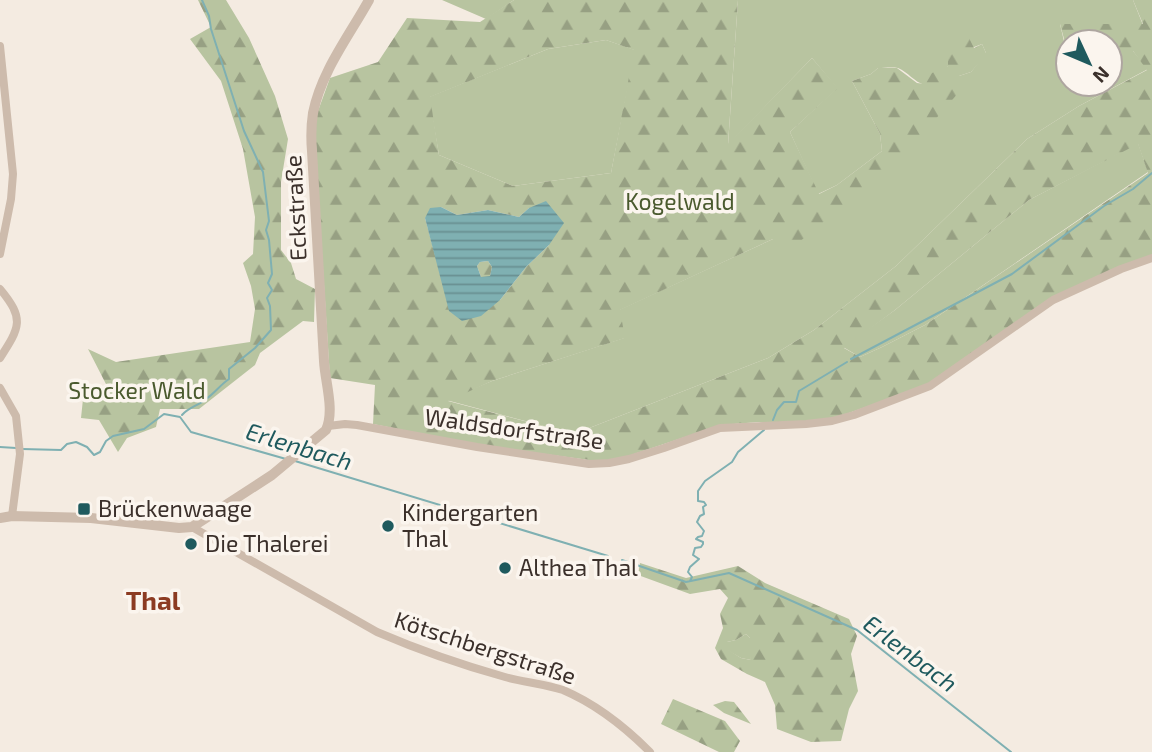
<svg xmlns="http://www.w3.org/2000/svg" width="1152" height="752" font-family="'Exo 2',sans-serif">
<defs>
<pattern id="forest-firs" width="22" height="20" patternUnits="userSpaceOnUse" patternTransform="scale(1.75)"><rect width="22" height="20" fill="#b8c4a0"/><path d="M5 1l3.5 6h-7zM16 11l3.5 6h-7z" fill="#97a083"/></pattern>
<pattern id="water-rules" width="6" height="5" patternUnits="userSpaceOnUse" patternTransform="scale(1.75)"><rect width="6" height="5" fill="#7fb0b2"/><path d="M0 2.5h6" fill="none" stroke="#699091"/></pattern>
</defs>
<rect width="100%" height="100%" fill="#f4ebe1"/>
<path fill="#b8c4a0" d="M442 0H514L486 19Z
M738 0H1133L1143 25 1060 24 1066 50H1068V84H1110V51H1133L1148 69 1079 106 1027 139 896 266 814 330 768 358 574 434 446 400 492 381 624 338 619 310 773 239 939 114 958 92 959 76 971 72 986 53 982 44 948 57V66L925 85C914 82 908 72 898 68 892 67 884 68 878 68L871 74 852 81 880 134 882 151 837 185 818 194 790 132 837 88 812 58 728 145Z
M606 40 635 50 611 173 513 186 439 155 429 97 548 49Z
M1138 143 1148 172 925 325 882 347 860 357 843 347 895 310 1029 200Z
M746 634 750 638 751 660 741 658 727 650V642L736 640Z"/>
<path fill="url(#forest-firs)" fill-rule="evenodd" d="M198 0H226L249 38 275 96 288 139 281 182V250L291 263 296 279 315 289 314 322 303 321 260 353 255 365 199 409H160L156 427 127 438 118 452 99 420 81 418 83 399 108 388 88 349 116 362 250 342 255 309 251 286 243 263 253 254 255 217 243 149 221 81 190 39 211 27Z
M514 0H738L728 144 812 58 838 88 790 132 819 194 837 185 882 151 880 134 852 81 871 74 878 68H897L917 83 925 84 927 75 948 66V57L943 48 952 37 960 34 969 38 974 48 982 44 986 53V58L979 63 971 72 959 76 960 81 959 92 903 157 798 243 773 239 620 310 625 338 492 381 448 401 574 434 768 358 814 330 896 266 1027 139 1079 106 1147 70 1133 51H1110V42H1068V50H1067L1060 24H1143L1133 0H1152V256L1095 277 930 384 832 419 776 425 759 422 721 425 628 456 608 460H589L478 445 373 424 375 385 330 378 320 222 315 124 318 111 330 78 378 62 407 18 480 22ZM606 40 634 50 611 173 513 186 439 155 430 97 548 49ZM1138 144 1148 173 925 325 882 347 860 357 844 348 895 310 1029 200ZM441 207 457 215 488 210 519 217 529 208 549 245 526 267 500 300 435 255 425 218Z
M488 261 492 267 490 277H481L477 266 480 262Z
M640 563 686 578 738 566 765 583 849 619 857 636 851 654 858 691 849 709 841 741 811 742 777 729 775 705 765 682 747 674 721 659 715 648 723 628 720 614 728 598 720 589 690 594 638 575ZM746 634 750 638 747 646 751 660 741 658 727 649V642L736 640Z
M673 699 725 721 740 741 734 752H719L661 724Z
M725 701 734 702 751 724 724 713 713 705Z"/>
<path fill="url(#water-rules)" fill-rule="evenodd" d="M546 201 564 223 549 245 526 267 500 300 481 316 462 321 449 311 425 218 430 208 441 207 457 215 488 210 519 217 529 208ZM488 261 492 267 490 276 481 277 477 266 480 262Z"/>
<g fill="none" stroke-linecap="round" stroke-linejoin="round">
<path stroke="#7fb0b2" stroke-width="2" d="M851 359 1012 274 1104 206 1133 189 1152 173
M182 415C189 407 198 406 206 399 215 393 220 385 229 379V369L255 348 271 330 270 306 267 298 272 290 268 283 272 274 269 240 266 230 269 221 263 172 244 131 211 29 209 16 202 0
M773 420 777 410 784 402H796L799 391 847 362
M0 447 16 448
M22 449 61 450 67 444 76 442 87 447 94 455 100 452 106 441 113 436 144 429 164 414 180 417 191 432 286 459
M295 461C400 492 504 525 608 556
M622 560 686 582 729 573 857 630 1011 752
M690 581 692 577 688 572 690 567 699 559 693 555 695 548 701 547 703 544V542L696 539 698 537 702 536 704 531 697 522 700 516 704 514 703 507 706 505 704 502 698 501V491L705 481 732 462 738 452 764 430"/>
<path stroke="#cdbbac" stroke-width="8" d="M0 46 13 174 11 199 0 254
M0 289C25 319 20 327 0 358
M0 388 16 416 20 454 12 516
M328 426 345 424 357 425 477 447 589 464 609 463 629 459 664 448 720 428 806 424 832 421 854 415 930 386 1053 300 1121 269 1152 258
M192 527 377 632C419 650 462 665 505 677 523 682 545 684 563 690 596 704 625 727 650 752"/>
<path stroke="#cdbbac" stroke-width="10" d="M0 518 12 516 91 518 179 528 192 527 272 475 326 430C335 410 325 382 324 361 320 291 316 221 312 151 311 139 311 126 313 113 321 72 349 36 369 0"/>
</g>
<g fill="#1f5a5e" stroke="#fbf5ee" stroke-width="2.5">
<rect x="77" y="502" width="14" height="14" rx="3.5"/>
<circle cx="388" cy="526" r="7"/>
<circle cx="191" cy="544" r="7"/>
<circle cx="505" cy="568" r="7"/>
</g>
<g text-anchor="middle" stroke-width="7" stroke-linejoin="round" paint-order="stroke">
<g font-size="23" fill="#4a5a2e" stroke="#fbf5ee">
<text x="680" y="210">Kogelwald</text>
<text x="137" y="399">Stocker Wald</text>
</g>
<g font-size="23" fill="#3b302b" stroke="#fbf5ee">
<text transform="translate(296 208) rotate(-93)" y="8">Eckstraße</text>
<text transform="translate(514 429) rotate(8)" y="8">Waldsdorfstraße</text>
<text transform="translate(485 648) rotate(18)" y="8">Kötschbergstraße</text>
</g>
<g font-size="23" fill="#3b302b" stroke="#fbf5ee" text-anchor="start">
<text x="98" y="517">Brückenwaage</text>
<text x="402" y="521">Kindergarten<tspan x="402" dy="26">Thal</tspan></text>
<text x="205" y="552">Die Thalerei</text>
<text x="519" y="576">Althea Thal</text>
</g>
<g font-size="24" font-style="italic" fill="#1f5a5e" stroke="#fbf5ee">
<text transform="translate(299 447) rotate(17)" y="8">Erlenbach</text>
<text transform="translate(910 654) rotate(37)" y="8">Erlenbach</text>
</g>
<g font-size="26" font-weight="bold" fill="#8c3b22" stroke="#fbf5ee">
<text x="153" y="610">Thal</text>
</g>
</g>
<g transform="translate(1089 63) rotate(134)"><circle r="33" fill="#fbf5ee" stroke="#aea6a0" stroke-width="2"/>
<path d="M0-5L12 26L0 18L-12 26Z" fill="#1f5a5e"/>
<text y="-10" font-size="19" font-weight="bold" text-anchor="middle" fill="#3b302b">N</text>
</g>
</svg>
